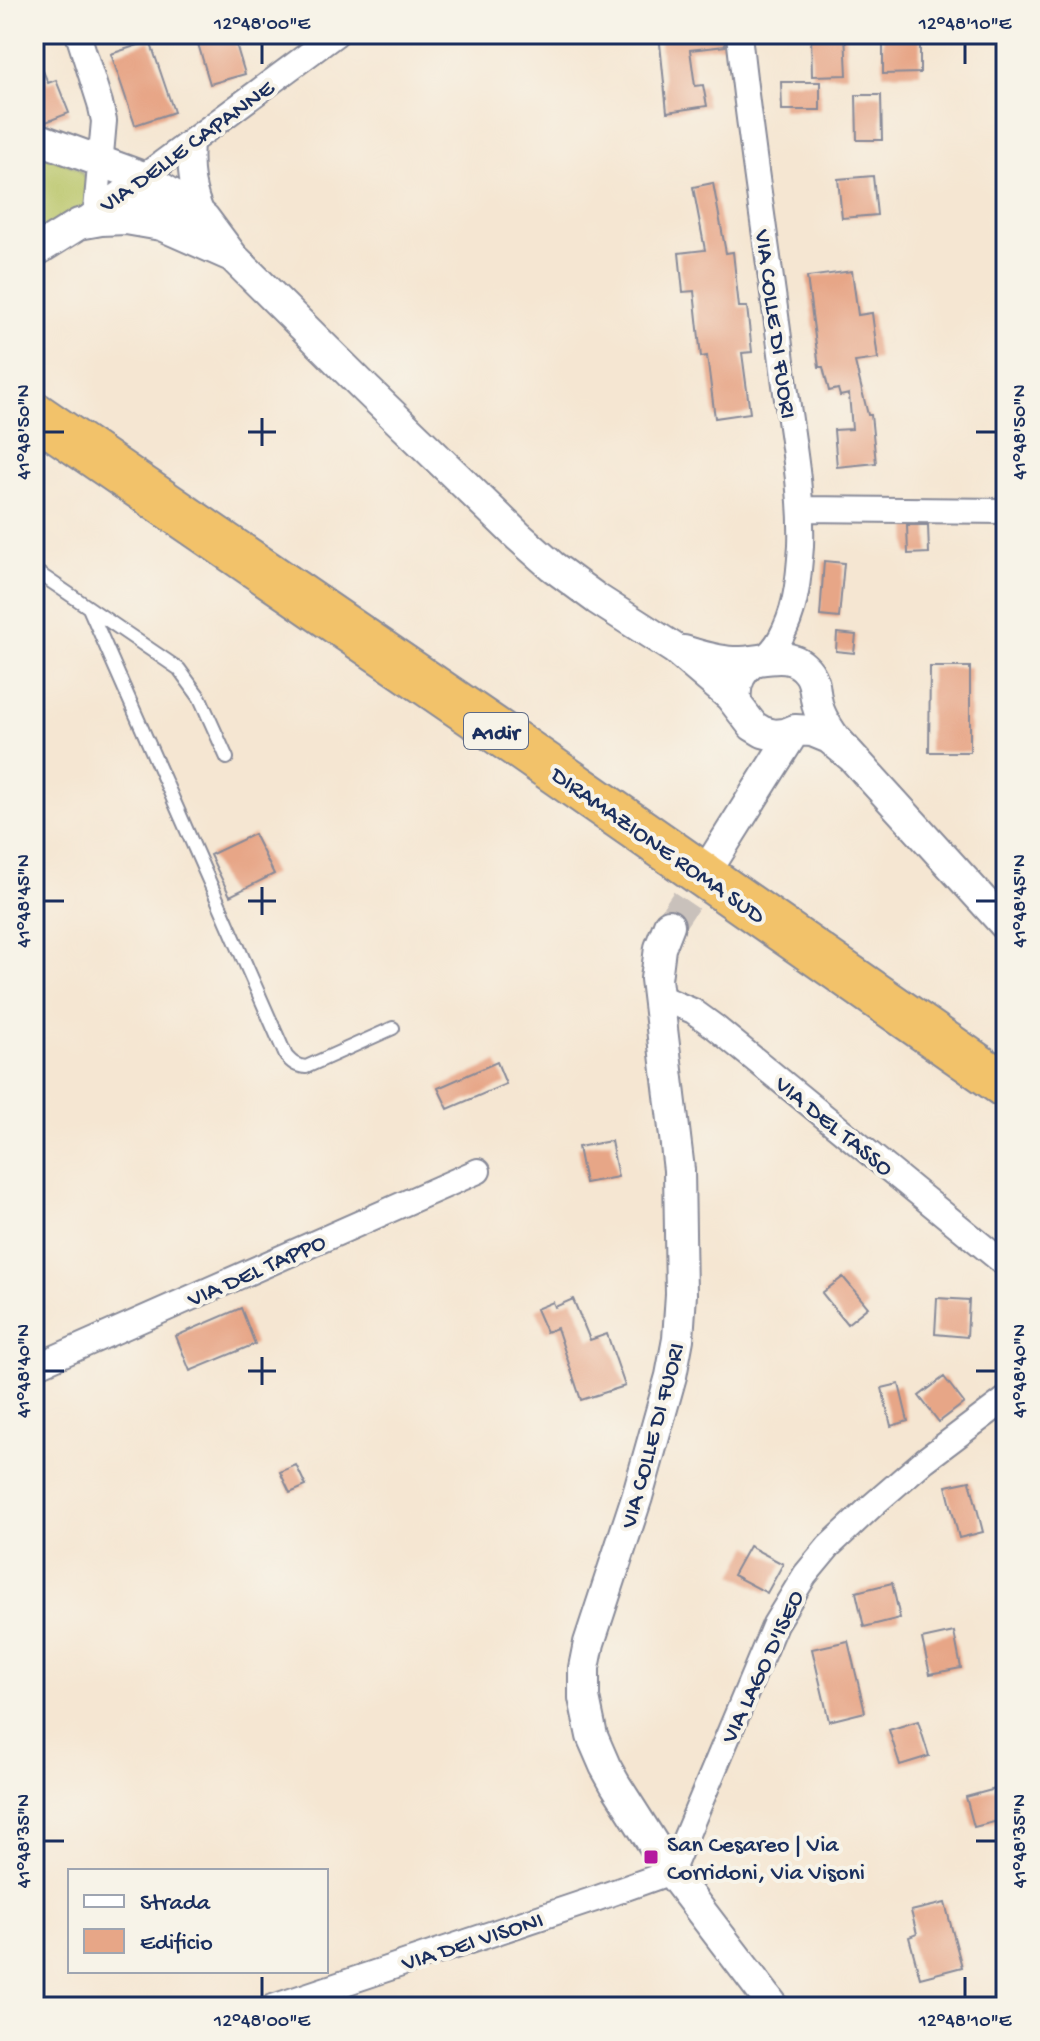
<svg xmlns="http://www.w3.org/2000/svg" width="1040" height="2041" font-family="'Gochi Hand',sans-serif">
<rect width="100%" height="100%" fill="#f7f3e8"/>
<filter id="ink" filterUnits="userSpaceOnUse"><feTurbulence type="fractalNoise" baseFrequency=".0125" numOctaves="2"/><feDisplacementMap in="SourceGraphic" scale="16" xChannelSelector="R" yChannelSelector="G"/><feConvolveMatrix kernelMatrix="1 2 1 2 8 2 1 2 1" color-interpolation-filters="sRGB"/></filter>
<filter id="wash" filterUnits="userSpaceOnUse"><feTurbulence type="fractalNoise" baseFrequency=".006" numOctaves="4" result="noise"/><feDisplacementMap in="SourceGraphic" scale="32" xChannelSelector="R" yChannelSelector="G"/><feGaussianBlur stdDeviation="1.8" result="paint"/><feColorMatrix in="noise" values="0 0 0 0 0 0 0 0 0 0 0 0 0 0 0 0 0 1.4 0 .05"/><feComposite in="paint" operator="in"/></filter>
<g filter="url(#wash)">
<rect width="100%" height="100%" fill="#f5e6d2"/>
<path fill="#b8c466" stroke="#6a7a62" stroke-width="2" d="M34 150 78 168 89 182 93 201 34 244Z"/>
<g id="blocks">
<path fill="#e7a687" d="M206 34H233L245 74 210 84 196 37Z
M659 34H724L725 46 690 50 695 86 703 85 707 106 667 112Z
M811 34H845L847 75 812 76Z
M883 35H920V73L883 74Z
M150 41 174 112 135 125 111 54Z
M34 49 48 83 56 80 69 113 46 122 44 121 34 97Z
M781 82H820V110H782Z
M856 95H881L882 140H857Z
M873 176 877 215 842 218 838 179Z
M713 183 726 253 733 252 739 307H747L752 352 742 353 750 413 715 418 707 356 701 357 694 291 683 292 679 253 705 250 693 187Z
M852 271 858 315 872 313 878 359 855 362 868 415H871L876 463 837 467 834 430 852 429 849 394 840 396 838 389 829 391 823 367H819L807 277Z
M907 525H928L929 553 908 554Z
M824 561 844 563 839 618 820 616Z
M837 633 856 635 854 653 836 651Z
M930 667H970V752H929Z
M254 834 274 874 230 896 210 855Z
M497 1062 506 1084 448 1109 438 1088Z
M611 1141 618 1177 585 1183 578 1147Z
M843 1277 868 1307 847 1324 822 1293Z
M937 1298 969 1300 967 1337 935 1334Z
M573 1299 590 1340 607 1334 625 1386 581 1400 557 1328 546 1332 536 1309 553 1302 555 1307Z
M241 1308 255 1344 190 1371 176 1336Z
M944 1377 964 1403 939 1422 919 1396Z
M899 1384 908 1421 891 1426 882 1388Z
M296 1465 306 1486 290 1493 280 1472Z
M970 1481 983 1532 959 1538 946 1486Z
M749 1546 783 1564 767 1593 733 1575Z
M892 1583 900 1618 864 1627 856 1592Z
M954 1632 961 1668 930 1674 922 1639Z
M848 1641 865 1712 829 1721 812 1649Z
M918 1721 929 1756 900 1765 889 1730Z
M999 1788 1006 1819 974 1827 966 1797Z
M945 1903 962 1967 920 1978 909 1937 917 1934 911 1911Z"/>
</g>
</g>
<g filter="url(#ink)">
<use href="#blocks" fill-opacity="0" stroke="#888a98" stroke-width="2"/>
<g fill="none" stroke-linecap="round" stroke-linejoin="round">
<path stroke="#c9c1bb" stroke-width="30" stroke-dasharray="30 15" stroke-linecap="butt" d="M669 925 713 860"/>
<defs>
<path id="service" d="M34 570 179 669 200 698 227 758
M89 608 286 1056C292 1063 296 1066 306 1067L393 1028"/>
<path id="minor" d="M78 34 100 103 104 121 96 211
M739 34C751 149 770 263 784 377 791 433 803 490 801 546 799 573 797 604 785 629 781 638 776 647 768 654 764 658 759 661 754 665 737 677 736 696 742 714
M191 142C189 171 192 192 204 218
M127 189 180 228
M81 223 336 34
M801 509 1006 511
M657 996 693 1011 715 1027 1006 1265
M34 1367 478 1171
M273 2007 595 1899 671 1872 775 1624 805 1575 829 1546 874 1504 925 1460 1006 1399"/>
<path id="tertiary" d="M34 137 143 177 180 199 204 218 233 257 367 390 518 536 552 566 597 599 675 649 730 696 753 726 763 732 774 735 785 734 795 730 812 731 829 738 852 757
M34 252 79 224 101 220 126 219 161 225 229 255
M684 651C700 656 716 661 733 662 760 664 790 646 809 673 816 683 814 692 817 703 819 715 827 727 834 737L1006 926
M714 859 795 730
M669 925 660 948 656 979 679 1170 681 1294 678 1339 671 1376 637 1497 589 1643 584 1668V1698L592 1736 605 1766 615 1784 671 1872 774 2007"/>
<path id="motorway" d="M34 414 520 747 1006 1086"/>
</defs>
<use href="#service" stroke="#888a98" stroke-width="16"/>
<use href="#minor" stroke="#888a98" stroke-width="28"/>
<use href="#tertiary" stroke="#888a98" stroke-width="34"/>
<use href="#motorway" stroke="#888a98" stroke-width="48"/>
<use href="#service" stroke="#fff" stroke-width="12"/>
<use href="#minor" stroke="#fff" stroke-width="24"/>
<use href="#tertiary" stroke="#fff" stroke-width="30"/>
<use href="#motorway" stroke="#f2c26a" stroke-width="44"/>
</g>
</g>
<path fill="none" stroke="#1b2f5e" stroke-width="3" d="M262 44V64M965 44V64M262 418V446M44 432H64M248 432H276M976 432H996M262 887V915M44 901H64M248 901H276M976 901H996M262 1357V1385M44 1371H64M248 1371H276M976 1371H996M44 1841H64M976 1841H996M262 1977V1997M965 1977V1997"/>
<rect fill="#b5179e" stroke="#f7f3e8" stroke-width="3" x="643" y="1849" width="16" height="16" rx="4"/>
<g text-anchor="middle" stroke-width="8" stroke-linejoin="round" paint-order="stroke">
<rect fill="#f7f3e8" stroke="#5d6a87" stroke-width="2" x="464" y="713" width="64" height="36" rx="6"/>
<g font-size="22" font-weight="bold" fill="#1b2f5e">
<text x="496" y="739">A1dir</text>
</g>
<g font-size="24" fill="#1b2f5e" stroke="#f7f3e8">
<text transform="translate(186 145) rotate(-36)" y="8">VIA DELLE CAPANNE</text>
<text transform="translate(777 324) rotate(82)" y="8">VIA COLLE DI FUORI</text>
<text transform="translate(659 844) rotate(35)" y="8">DIRAMAZIONE ROMA SUD</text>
<text transform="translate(835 1125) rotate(39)" y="8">VIA DEL TASSO</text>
<text transform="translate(256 1269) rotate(-24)" y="8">VIA DEL TAPPO</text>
<text transform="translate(651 1435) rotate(-75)" y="8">VIA COLLE DI FUORI</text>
<text transform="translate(761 1666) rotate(-65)" y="8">VIA LAGO D'ISEO</text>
<text transform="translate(472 1940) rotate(-18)" y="8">VIA DEI VISONI</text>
</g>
<g font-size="24" fill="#1b2f5e" stroke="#f7f3e8" text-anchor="start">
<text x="667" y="1851">San Cesareo | Via<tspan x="667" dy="28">Corridoni, Via Visoni</tspan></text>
</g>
</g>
<rect width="1040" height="2041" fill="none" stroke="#f7f3e8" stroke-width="88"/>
<rect x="68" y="1869" width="260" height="104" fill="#f7f3e8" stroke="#9fa5b1" stroke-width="2"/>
<rect x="84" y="1895" width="40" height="12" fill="#ffffff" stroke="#9fa5b1" stroke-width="2"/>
<text x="140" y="1909" font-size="24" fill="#1b2f5e">Strada</text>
<rect x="84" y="1929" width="40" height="24" fill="#e7a687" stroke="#9fa5b1" stroke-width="2"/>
<text x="140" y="1949" font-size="24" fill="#1b2f5e">Edificio</text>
<rect x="44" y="44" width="952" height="1953" fill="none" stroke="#1b2f5e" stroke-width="3"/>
<g font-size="20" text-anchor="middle" fill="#1b2f5e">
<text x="262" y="29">12°48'00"E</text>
<text x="965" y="29">12°48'10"E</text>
<text transform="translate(22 432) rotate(-90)" y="7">41°48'50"N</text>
<text transform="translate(1018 432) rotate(-90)" y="7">41°48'50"N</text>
<text transform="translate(22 901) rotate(-90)" y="7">41°48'45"N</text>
<text transform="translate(1018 901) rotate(-90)" y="7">41°48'45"N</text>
<text transform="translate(22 1371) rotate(-90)" y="7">41°48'40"N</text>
<text transform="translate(1018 1371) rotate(-90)" y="7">41°48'40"N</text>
<text transform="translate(22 1841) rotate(-90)" y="7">41°48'35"N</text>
<text transform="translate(1018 1841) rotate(-90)" y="7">41°48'35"N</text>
<text x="262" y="2026">12°48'00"E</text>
<text x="965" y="2026">12°48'10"E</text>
</g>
</svg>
